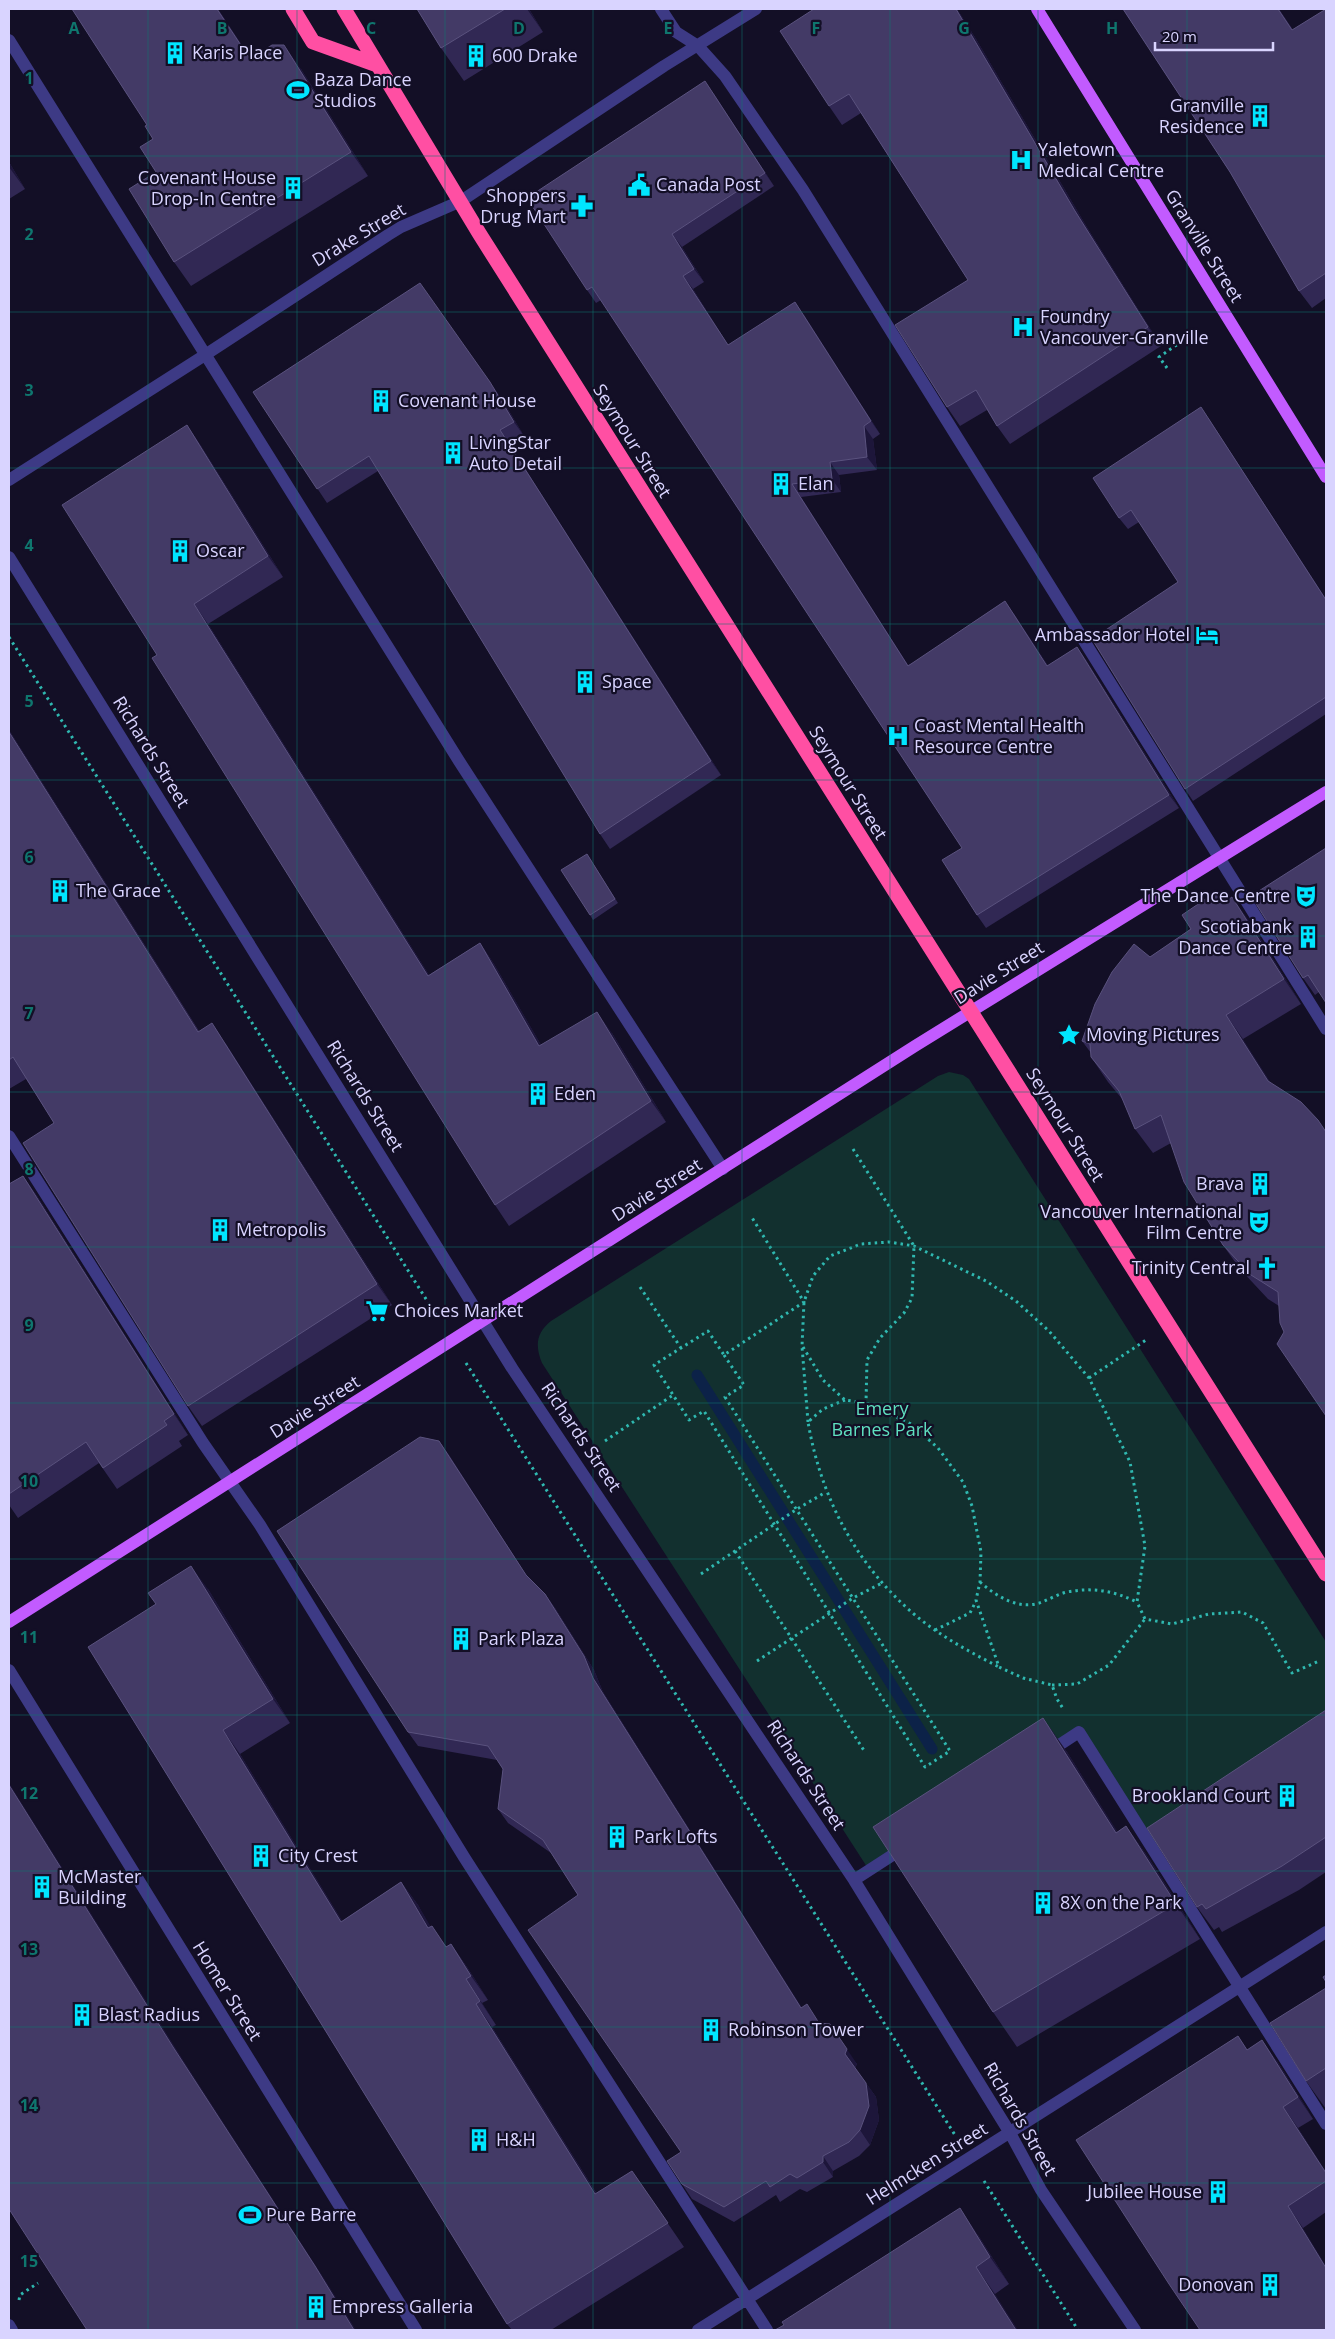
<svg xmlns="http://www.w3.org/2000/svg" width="1335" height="2339" font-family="'Open Sans',sans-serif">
<rect width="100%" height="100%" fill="#130f26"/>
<path fill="#12302f" d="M949 1072 963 1075 969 1079 1326 1642V1743L1156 1853 1079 1732 869 1870 542 1363C535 1346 536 1333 551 1321L938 1076Z"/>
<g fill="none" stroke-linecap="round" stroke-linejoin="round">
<path stroke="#0c2248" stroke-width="11" d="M697 1375 932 1749"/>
<path stroke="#2fb8b0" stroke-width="3" stroke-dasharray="2.5 4" stroke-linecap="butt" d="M1167 368 1159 357 1178 344
M9 637 438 1318
M853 1149 914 1246 912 1298 904 1313 880 1338 867 1360 866 1403
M640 1287 681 1348
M803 1347 823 1380 845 1400 866 1403 911 1424 938 1448 963 1482 972 1506 981 1552 980 1582 976 1600 999 1667 1023 1678 1052 1685 1057 1699 1064 1710
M724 1355 744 1385 725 1397 950 1751 925 1767 704 1411 689 1420 654 1365 708 1331 724 1355 804 1302 751 1216
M466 1363 955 2135
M1089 1378 1146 1340
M845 1400 823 1409 808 1422C821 1498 856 1565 915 1615 940 1636 970 1652 999 1667
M808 1422 802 1346 804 1302 813 1276 830 1256 861 1244 889 1242 914 1246 986 1281 1016 1301 1049 1331 1089 1378 1130 1462 1145 1546 1137 1602 1145 1619 1172 1624 1209 1614 1242 1612 1263 1623 1292 1673 1319 1661
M605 1441 673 1395
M735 1551 865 1752
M701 1574 797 1509 826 1492
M980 1582C997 1597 1020 1611 1042 1602 1050 1599 1058 1594 1067 1592 1093 1587 1114 1591 1137 1602
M935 1630 970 1613 976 1601
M757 1661 853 1598 882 1583
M1052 1685 1077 1684 1109 1665 1145 1619
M984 2181 1078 2330
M19 2300 20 2295 38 2283"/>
<path stroke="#3d3a85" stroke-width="12" d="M661 9 676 32 698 46 725 76 803 190 1326 1029
M9 40 459 761 723 1169
M9 480 205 355 388 235 401 227 461 201 664 66 756 9
M9 557 512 1368 854 1880 1010 2133 1041 2190 1135 2330
M9 1136 203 1443 260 1525 464 1857 767 2330
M9 1670 416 2330
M1047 1753 1079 1732 1326 2124
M854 1880 905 1847
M9 2325 12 2330
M698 2330 1326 1932"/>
<path stroke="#c25bff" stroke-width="12" d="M1037 9 1326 477
M9 1622 915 1046 1326 792"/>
<path stroke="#ff4fa3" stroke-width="15" d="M293 9 313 42 377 65
M344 9 479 233 1326 1574"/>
</g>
<path fill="#312854" d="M72 9H218L251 59 301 69 368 176 191 286 174 262 156 172 153 139 147 125Z
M417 9H529L543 32 464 81 441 48Z
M814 9H957L976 39 1088 229 1161 346 1010 444 997 426 987 410 960 426 947 407 968 280 861 113 842 125 829 106Z
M1123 9H1279L1293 30 1326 9V298L1312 308 1299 291 1230 172Z
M714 94 774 186 682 247 704 282 693 289 728 345 804 315 880 434 873 439 877 470 839 475 841 492 801 497 908 665 1014 614 1048 666 1077 647 1086 660 1179 808 986 928 977 915 962 848 601 300 596 303 587 290Z
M9 162 25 189 9 199Z
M253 392 500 396 524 436 510 445 721 775 610 849 600 834 378 471 327 503Z
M1209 419 1326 599V714L1193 801 1185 789 1178 582 1139 522 1128 529 1119 518Z
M187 425 201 446 283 577 208 624 429 975 480 943 494 964 541 1045 612 1033 666 1122 509 1226 495 1205 157 655Z
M9 730 199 1031 226 1044 392 1305 202 1426 188 1406 54 1123 26 1079 9 1089Z
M1326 848 1319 992 1315 995 1303 978Z
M587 854 618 903 593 920 590 915Z
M1216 892 1224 903 1250 922 1301 1004 1243 1039 1284 1332 1279 1306 1268 1299 1240 1269 1223 1245 1171 1143 1153 1153 1135 1129 1123 1100 1108 1082 1091 1057V1053L1082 1041 1150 957 1191 929Z
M23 1176 37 1196 188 1435 179 1441 182 1446 117 1489 99 1463 18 1518 9 1505V1184Z
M439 1441 449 1455 528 1578 545 1594 555 1608 594 1670 603 1692 801 2007 820 2023 857 2064 855 2068 876 2097 879 2120 870 2145 859 2156 833 2171V2177L807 2192 800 2189 780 2202 776 2195 734 2222 692 2199 682 2184 681 2152 578 1895 551 1853 508 1823 498 1809 503 1769 497 1760 418 1746 408 1732Z
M208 1589 290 1723 240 1754 342 1921 401 1882 418 1905 430 1927 447 1947 451 1944 467 1967 488 2000 482 2003 496 2025 492 2027 597 2194 632 2171 684 2247 551 2330H512L507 2324 88 1647Z
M1326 1710V1872L1299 1890 1222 1932 1219 1927 1214 1930 1197 1907Z
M1043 1718 1067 1752 1117 1832 1126 1826 1150 1860 1200 1939 1017 2047 993 2012Z
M1326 1988V2109L1306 2081Z
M1238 2036 1247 2050 1277 2061 1313 2119 1298 2128 1326 2172V2212L1303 2228 1200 2330Z
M978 2235 1009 2284 995 2294 775 2330Z"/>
<path fill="#1d163a" d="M217 9H218L266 83 250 59Z
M527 9H529L543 32Z
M956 9H957L976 39 1088 229 1161 346 1148 327 1075 211Z
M1278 9H1279L1304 48Z
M284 45 301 69 368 176 351 152Z
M705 81 714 94 774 186 765 173Z
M9 162 25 189 9 167Z
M672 234 682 247 704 282 694 269Z
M683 276 693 289 737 359 728 345Z
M795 302 804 315 880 434 871 421Z
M490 382 500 396 524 436 514 422Z
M1201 407 1326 599V600Z
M187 425 201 446 283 577 268 556Z
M864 426 873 439 877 470 867 457Z
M500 430 510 445 721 775 711 761Z
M830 462 839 475 841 492 832 479Z
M792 484 801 497 917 679 908 666Z
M1005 601 1014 614 1057 679 1047 666Z
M194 604 208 624 443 997 428 976Z
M1077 647 1086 660 1179 808 1169 795Z
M9 730 212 1053 198 1032 9 732Z
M1232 897 1250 922 1301 1004 1284 979Z
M480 943 494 964 554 1067 539 1046Z
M597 1012 612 1033 666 1122 651 1101Z
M1226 1015 1243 1039 1285 1105 1268 1081Z
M212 1023 226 1044 392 1305 377 1284Z
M23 1176 37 1196 188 1435 174 1414Z
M439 1441 449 1455 536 1590 526 1575Z
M191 1566 208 1589 290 1723 273 1699Z
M545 1594 555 1608 594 1670 603 1692 811 2022 801 2008 593 1678Z
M1043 1718 1067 1752 1140 1867 1116 1833Z
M223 1730 240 1754 357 1945 341 1922Z
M9 1783 185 2063 327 2283 356 2330H354L173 2047 9 1785Z
M1126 1826 1150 1860 1200 1939 1176 1904Z
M401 1882 418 1905 445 1951 428 1928Z
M451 1944 467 1967 488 2000 471 1976Z
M466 1979 482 2003 496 2025 480 2001Z
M476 2004 492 2027 612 2218 595 2194Z
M830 2024 857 2064 855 2068 845 2054Z
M1262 2040 1277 2061 1313 2119 1298 2097Z
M866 2083 876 2097 879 2120 870 2145 860 2130Z
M1283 2107 1298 2128 1326 2172V2173Z
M823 2156 833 2171V2177L823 2162Z
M1288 2206 1303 2228 1326 2266V2268Z
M960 2208 978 2235 1009 2284 990 2257Z
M976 2267 995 2294 1018 2330H1016Z"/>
<path fill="#433a66" stroke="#5a527e" d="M72 9H217L250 59 272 45H284L351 152 174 262 129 189 156 172 140 147 153 139 145 126 147 125Z
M417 9H505L441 48Z
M814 9H956L1075 211 1148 327 997 426 976 390 947 407 895 325 968 280 849 94 829 106 780 31Z
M1123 9H1278L1292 30 1326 9V273L1299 291 1230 172Z
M705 81 765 173 672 234 694 269 683 276 728 345 795 302 871 421 864 426 867 457 830 462 832 479 792 484 908 666 1005 601 1047 666 1077 647 1169 795 977 915 942 860 962 848 592 287 587 290 527 198Z
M420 283 490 382 514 422 500 430 711 761 600 834 369 456 317 489 253 392Z
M1201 407 1326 600V697L1185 789 1092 639 1178 582 1131 510 1119 518 1093 478Z
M187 425 268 556 194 604 428 976 480 943 539 1046 597 1012 651 1101 495 1205 152 658 157 655 62 505Z
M9 732 198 1032 212 1023 377 1284 188 1406 23 1143 54 1123 13 1057 9 1060Z
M1326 848V1003L1308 975 1303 978 1251 896Z
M587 854 615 899 590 915 561 870Z
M1216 892 1223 903 1232 897 1284 979 1226 1015 1268 1081 1301 1102 1318 1120 1326 1132V1416L1277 1344 1284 1332 1280 1323 1278 1292 1251 1275 1223 1245 1184 1182 1161 1115 1135 1129 1119 1091 1091 1057 1090 1044 1082 1041 1095 1004 1112 972 1134 944 1150 957 1191 929 1182 915Z
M23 1176 174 1414 164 1421 167 1425 103 1468 86 1442 9 1494V1184Z
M420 1437 439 1441 526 1575 545 1594 584 1656 593 1678 801 2008 807 2004 819 2023 830 2024 847 2049 845 2054 866 2083 869 2106 860 2130 849 2142 823 2156V2162L797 2178 790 2174 770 2187 766 2181 724 2207 682 2184 667 2161 681 2152 528 1930 578 1895 543 1840 498 1809 503 1769 488 1746 408 1732 277 1531Z
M191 1566 273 1699 223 1730 341 1922 401 1882 428 1928 432 1926 446 1947 451 1944 471 1976 466 1979 480 2001 476 2004 595 2194 632 2171 668 2223 507 2324 88 1647 156 1604 148 1593Z
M1326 1710V1837L1282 1866 1206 1909 1202 1904 1197 1907 1147 1828Z
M1043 1718 1116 1833 1126 1826 1176 1904 993 2012 873 1827Z
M9 1785 173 2047 315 2266 354 2330H87L9 2209Z
M1326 1975V1982L1323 1977Z
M1326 1988V2068L1306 2081 1270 2023Z
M1238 2036 1247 2050 1262 2040 1298 2097 1283 2107 1326 2173V2181L1288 2206 1326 2268V2330H1200L1169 2284 1076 2140Z
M960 2208 990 2257 976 2267 1016 2330H775L784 2325 782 2322Z"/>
<path fill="none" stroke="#0f766e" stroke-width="1" stroke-opacity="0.55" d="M148 9V2330M297 9V2330M445 9V2330M593 9V2330M742 9V2330M890 9V2330M1038 9V2330M1187 9V2330M9 156H1326M9 312H1326M9 468H1326M9 624H1326M9 780H1326M9 936H1326M9 1092H1326M9 1247H1326M9 1403H1326M9 1559H1326M9 1715H1326M9 1871H1326M9 2027H1326M9 2183H1326"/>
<defs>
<symbol id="building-bare" viewBox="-9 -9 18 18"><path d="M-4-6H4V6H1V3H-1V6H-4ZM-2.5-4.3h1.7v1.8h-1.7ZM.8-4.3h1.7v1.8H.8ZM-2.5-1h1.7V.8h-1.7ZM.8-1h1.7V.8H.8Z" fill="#00e5ff" stroke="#130f26" stroke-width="2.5" paint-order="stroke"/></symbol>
<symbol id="stadium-bare" viewBox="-9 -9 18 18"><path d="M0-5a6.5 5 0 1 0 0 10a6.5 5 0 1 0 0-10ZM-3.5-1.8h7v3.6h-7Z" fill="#00e5ff" stroke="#130f26" stroke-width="2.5" paint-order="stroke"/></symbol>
<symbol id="hospital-bare" viewBox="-9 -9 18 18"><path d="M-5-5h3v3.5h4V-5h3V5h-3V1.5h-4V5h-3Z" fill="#00e5ff" stroke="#130f26" stroke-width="2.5" paint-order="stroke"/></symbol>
<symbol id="civic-bare" viewBox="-9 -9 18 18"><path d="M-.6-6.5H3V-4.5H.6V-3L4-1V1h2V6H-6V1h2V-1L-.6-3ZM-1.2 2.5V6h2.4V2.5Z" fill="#00e5ff" stroke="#130f26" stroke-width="2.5" paint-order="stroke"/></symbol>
<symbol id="pharmacy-bare" viewBox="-9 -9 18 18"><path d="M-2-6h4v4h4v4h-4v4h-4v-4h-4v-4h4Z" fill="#00e5ff" stroke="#130f26" stroke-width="2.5" paint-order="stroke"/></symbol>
<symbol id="hotel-bare" viewBox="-9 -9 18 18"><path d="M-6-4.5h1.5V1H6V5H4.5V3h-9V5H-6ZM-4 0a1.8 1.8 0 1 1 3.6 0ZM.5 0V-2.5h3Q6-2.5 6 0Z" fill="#00e5ff" stroke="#130f26" stroke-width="2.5" paint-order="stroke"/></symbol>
<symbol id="theatre-bare" viewBox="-9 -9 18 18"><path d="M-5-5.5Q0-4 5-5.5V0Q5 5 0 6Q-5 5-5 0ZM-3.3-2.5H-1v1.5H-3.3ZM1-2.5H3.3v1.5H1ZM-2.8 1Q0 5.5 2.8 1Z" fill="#00e5ff" stroke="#130f26" stroke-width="2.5" paint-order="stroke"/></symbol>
<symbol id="sight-bare" viewBox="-9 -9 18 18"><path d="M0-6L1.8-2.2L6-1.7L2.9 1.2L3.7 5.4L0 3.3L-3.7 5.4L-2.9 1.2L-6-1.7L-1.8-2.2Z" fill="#00e5ff" stroke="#130f26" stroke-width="2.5" paint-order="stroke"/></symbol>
<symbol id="church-bare" viewBox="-9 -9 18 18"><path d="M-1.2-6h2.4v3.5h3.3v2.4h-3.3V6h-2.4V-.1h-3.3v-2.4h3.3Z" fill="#00e5ff" stroke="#130f26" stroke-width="2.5" paint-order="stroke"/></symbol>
<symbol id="supermarket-bare" viewBox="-9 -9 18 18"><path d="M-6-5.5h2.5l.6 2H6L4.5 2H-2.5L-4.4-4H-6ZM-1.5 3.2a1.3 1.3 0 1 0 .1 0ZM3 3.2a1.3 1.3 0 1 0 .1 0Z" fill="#00e5ff" stroke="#130f26" stroke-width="2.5" paint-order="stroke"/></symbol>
</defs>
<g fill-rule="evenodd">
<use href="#building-bare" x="159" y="37" width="32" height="32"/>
<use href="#building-bare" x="460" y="40" width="32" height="32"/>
<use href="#stadium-bare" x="282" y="74" width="32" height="32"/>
<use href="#building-bare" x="1244" y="100" width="32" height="32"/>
<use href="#hospital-bare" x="1005" y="144" width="32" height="32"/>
<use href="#civic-bare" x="623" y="169" width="32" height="32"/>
<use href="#building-bare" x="277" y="172" width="32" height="32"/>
<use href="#pharmacy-bare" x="566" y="190" width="32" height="32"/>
<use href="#hospital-bare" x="1007" y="311" width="32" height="32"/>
<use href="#building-bare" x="365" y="385" width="32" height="32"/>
<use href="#building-bare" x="437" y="437" width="32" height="32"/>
<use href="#building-bare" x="765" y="468" width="32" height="32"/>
<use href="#building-bare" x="164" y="535" width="32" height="32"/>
<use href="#hotel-bare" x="1191" y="619" width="32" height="32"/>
<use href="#building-bare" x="569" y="666" width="32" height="32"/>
<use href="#hospital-bare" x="882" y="720" width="32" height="32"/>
<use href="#building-bare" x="44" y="875" width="32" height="32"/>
<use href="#theatre-bare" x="1290" y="880" width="32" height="32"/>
<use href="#building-bare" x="1292" y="921" width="32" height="32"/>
<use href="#sight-bare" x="1053" y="1019" width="32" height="32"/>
<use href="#building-bare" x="522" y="1078" width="32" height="32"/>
<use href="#building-bare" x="1244" y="1168" width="32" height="32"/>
<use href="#theatre-bare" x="1243" y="1206" width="32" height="32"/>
<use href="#building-bare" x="204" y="1214" width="32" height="32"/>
<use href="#church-bare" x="1251" y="1252" width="32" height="32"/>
<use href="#supermarket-bare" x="361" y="1295" width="32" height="32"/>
<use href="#building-bare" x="445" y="1623" width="32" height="32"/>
<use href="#building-bare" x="1271" y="1780" width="32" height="32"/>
<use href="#building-bare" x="601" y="1821" width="32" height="32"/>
<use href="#building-bare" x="245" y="1840" width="32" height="32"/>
<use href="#building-bare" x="26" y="1871" width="32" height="32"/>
<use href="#building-bare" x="1027" y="1887" width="32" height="32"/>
<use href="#building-bare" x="66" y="1999" width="32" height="32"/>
<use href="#building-bare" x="695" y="2014" width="32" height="32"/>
<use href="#building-bare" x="463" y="2124" width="32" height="32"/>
<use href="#building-bare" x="1202" y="2176" width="32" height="32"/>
<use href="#stadium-bare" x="234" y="2199" width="32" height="32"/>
<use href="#building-bare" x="1254" y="2269" width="32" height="32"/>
<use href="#building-bare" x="300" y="2291" width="32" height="32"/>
</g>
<g text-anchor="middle" stroke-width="4.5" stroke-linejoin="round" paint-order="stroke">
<g font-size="18" fill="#d9d4ff" stroke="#130f26" text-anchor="start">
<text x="192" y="59">Karis Place</text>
<text x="492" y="62">600 Drake</text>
<text x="314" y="86">Baza Dance<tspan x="314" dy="21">Studios</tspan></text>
<text x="1244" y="112" text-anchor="end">Granville<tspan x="1244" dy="21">Residence</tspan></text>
<text x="1038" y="156">Yaletown<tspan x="1038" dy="21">Medical Centre</tspan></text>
<text x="276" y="184" text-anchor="end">Covenant House<tspan x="276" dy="21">Drop-In Centre</tspan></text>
<text x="656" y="191">Canada Post</text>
<text x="566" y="202" text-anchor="end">Shoppers<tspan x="566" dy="21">Drug Mart</tspan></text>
<text x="1040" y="323">Foundry<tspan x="1040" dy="21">Vancouver-Granville</tspan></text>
<text x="398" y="407">Covenant House</text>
<text x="469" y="449">LivingStar<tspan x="469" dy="21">Auto Detail</tspan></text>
<text x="798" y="490">Elan</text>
<text x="196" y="557">Oscar</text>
<text x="1190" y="641" text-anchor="end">Ambassador Hotel</text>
<text x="602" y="688">Space</text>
<text x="914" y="732">Coast Mental Health<tspan x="914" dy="21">Resource Centre</tspan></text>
<text x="76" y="897">The Grace</text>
<text x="1290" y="902" text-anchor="end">The Dance Centre</text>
<text x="1292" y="933" text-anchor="end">Scotiabank<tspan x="1292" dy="21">Dance Centre</tspan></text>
<text x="1086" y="1041">Moving Pictures</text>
<text x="554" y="1100">Eden</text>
<text x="1244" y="1190" text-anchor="end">Brava</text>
<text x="1242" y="1218" text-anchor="end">Vancouver International<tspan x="1242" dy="21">Film Centre</tspan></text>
<text x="236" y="1236">Metropolis</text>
<text x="1250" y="1274" text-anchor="end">Trinity Central</text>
<text x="394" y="1317">Choices Market</text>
<text x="478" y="1645">Park Plaza</text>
<text x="1270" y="1802" text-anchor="end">Brookland Court</text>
<text x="634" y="1843">Park Lofts</text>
<text x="278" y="1862">City Crest</text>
<text x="58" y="1883">McMaster<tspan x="58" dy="21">Building</tspan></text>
<text x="1060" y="1909">8X on the Park</text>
<text x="98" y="2021">Blast Radius</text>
<text x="728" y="2036">Robinson Tower</text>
<text x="496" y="2146">H&amp;H</text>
<text x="1202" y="2198" text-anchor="end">Jubilee House</text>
<text x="266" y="2221">Pure Barre</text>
<text x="1254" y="2291" text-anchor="end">Donovan</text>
<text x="332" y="2313">Empress Galleria</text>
</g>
<g font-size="18" fill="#d9d4ff" stroke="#130f26">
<text transform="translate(359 235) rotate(-31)" y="6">Drake Street</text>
<text transform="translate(1204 246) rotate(58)" y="6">Granville Street</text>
<text transform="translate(632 441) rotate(58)" y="6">Seymour Street</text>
<text transform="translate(151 752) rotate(58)" y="6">Richards Street</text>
<text transform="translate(848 783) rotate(58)" y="6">Seymour Street</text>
<text transform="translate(999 973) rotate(-32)" y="6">Davie Street</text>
<text transform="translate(365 1096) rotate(58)" y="6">Richards Street</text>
<text transform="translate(1065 1125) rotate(58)" y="6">Seymour Street</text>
<text transform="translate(657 1190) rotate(-32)" y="6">Davie Street</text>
<text transform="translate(315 1407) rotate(-32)" y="6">Davie Street</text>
<text transform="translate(581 1437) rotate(56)" y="6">Richards Street</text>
<text transform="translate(806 1775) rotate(57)" y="6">Richards Street</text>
<text transform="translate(227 1991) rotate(58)" y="6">Homer Street</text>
<text transform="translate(1020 2119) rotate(60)" y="6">Richards Street</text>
<text transform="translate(927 2164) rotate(-32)" y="6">Helmcken Street</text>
</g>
<g font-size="18" fill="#5fe0c0" stroke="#130f26">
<text x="882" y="1415">Emery<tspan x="882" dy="21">Barnes Park</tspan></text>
</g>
</g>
<g font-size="16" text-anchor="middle" font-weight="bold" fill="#0f766e" stroke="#130f26" stroke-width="4.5" stroke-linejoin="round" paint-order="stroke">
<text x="74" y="34">A</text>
<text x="222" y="34">B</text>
<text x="371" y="34">C</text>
<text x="519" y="34">D</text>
<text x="668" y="34">E</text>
<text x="816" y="34">F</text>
<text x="964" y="34">G</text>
<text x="1112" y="34">H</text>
<text x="29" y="84">1</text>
<text x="29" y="240">2</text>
<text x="29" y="396">3</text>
<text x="29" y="551">4</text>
<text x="29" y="707">5</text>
<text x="29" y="863">6</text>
<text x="29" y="1019">7</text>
<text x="29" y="1175">8</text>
<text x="29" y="1331">9</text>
<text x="29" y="1487">10</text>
<text x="29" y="1643">11</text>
<text x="29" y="1799">12</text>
<text x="29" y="1955">13</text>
<text x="29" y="2111">14</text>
<text x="29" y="2267">15</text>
</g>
<rect width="1335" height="2339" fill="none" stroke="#d9d4ff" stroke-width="20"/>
<path d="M1155 42v8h118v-8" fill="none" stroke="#d9d4ff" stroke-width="2.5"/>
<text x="1162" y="42" font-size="15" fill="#d9d4ff" stroke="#130f26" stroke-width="4" paint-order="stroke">20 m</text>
</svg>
